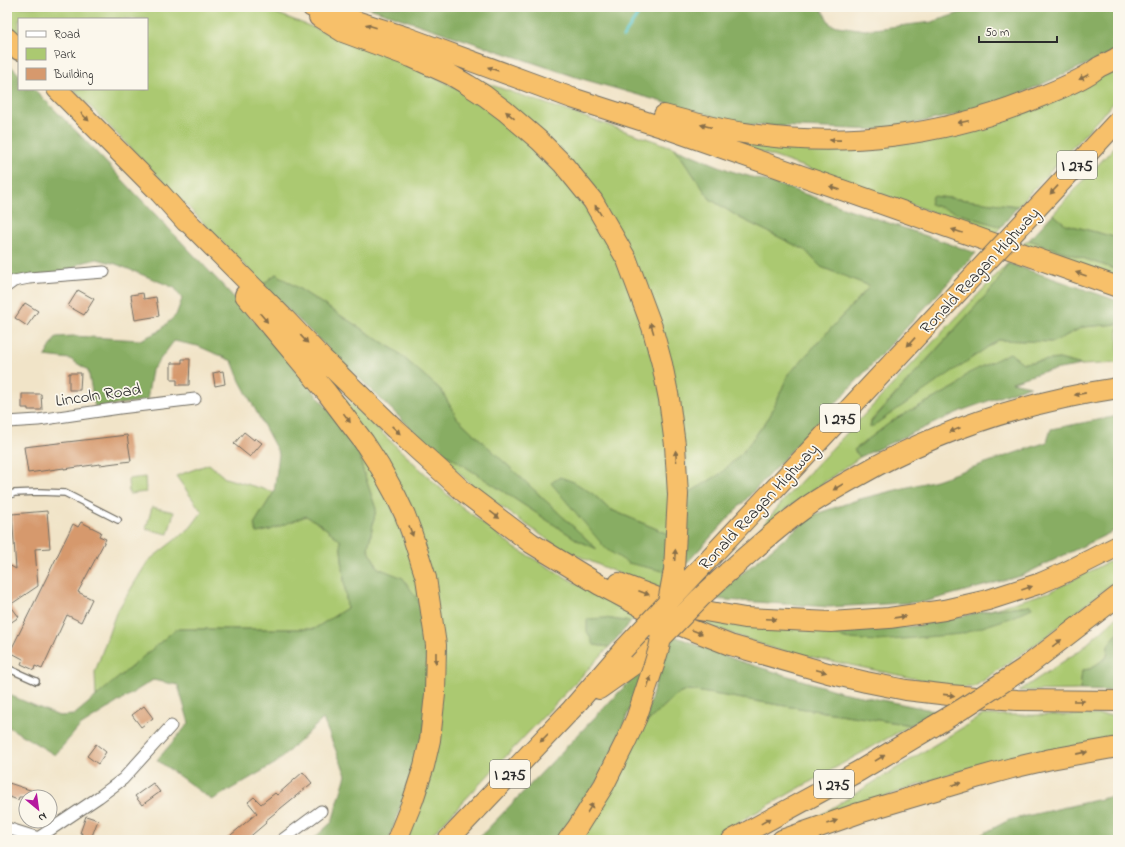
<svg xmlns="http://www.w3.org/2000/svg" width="1125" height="847" font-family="'Indie Flower',sans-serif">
<rect width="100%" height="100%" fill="#fbf7ec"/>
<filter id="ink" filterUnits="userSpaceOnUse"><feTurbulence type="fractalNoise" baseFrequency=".025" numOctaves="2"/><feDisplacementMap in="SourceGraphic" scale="8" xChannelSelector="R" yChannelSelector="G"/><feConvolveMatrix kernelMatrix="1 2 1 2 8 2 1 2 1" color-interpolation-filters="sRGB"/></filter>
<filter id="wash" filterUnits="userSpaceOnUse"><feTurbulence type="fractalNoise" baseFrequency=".012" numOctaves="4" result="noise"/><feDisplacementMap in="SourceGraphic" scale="16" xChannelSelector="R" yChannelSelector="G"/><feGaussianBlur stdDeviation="0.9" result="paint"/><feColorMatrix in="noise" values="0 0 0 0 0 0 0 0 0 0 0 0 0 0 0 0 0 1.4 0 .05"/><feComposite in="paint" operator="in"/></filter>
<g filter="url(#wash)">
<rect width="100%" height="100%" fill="#f1e4c8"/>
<path fill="#abc971" stroke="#6b7a4e" d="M7 7H260L398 60 472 95 545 154 571 184 619 261 653 353 667 418 671 535 609 509 593 494 667 572 661 588 631 579 558 547 475 488 420 437 579 541 596 548 561 515 457 418 441 390 396 351 276 274 263 284 73 89H147V19H19V35L7 23Z
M1118 66V98L1018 206 932 196 931 204 1001 227 995 234 715 136 886 145Z
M462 75 675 148 710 199 740 218 805 250 821 267 870 286 788 375 770 416 743 452 720 474 687 494 686 460 602 203Z
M1118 143V238L1065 224 1053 214Z
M1029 240 1118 270V277L1023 244Z
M1008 263 996 284 871 421 870 427 998 340 1053 342 1083 327 1118 324V363L1082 365 1059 359 1023 363 967 374 957 386 895 419 854 450 860 457 779 514 758 531 789 494Z
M333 387 452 499 515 548 635 617 631 622 605 618 594 645 609 647 427 840H407L433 577Z
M358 446 389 500 412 559 425 611 378 568 368 549 376 509 362 467Z
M209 464 225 478 274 492 254 524 257 533 270 530 306 516 320 524 340 540 347 608 314 629H176L96 697 95 672 116 613 148 561 190 528 202 512 176 476Z
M145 477 146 492 129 494 128 479Z
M152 507 174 512 168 534 146 529Z
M1118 557V579L1039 642 974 687 960 688 774 649 691 619 696 615 821 631 849 639 1030 605 990 610 1049 592Z
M1118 616V632L1108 646 1107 657 1090 669 1082 670 1080 690 1019 691 1079 651Z
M689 690 779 705 911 725 707 840H577L644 725 676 695Z
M983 715H1118V740L1086 744 947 775 806 824Z"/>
<path fill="#88ad63" stroke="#5a6c47" d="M366 7H820L831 25 865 30 932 22 978 7H1118V48L1108 55 986 109 881 130 743 125 579 78Z
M7 62 19 74V89H34L78 133 229 292 280 350 358 446 362 467 376 509 368 549 378 568 403 578 425 611 428 651 424 739 389 840H312L332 822 346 775 323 719 276 763 212 800 157 760 189 723 178 685 153 680 80 726 55 755 7 726V694L59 716 74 715 176 629H314L347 608 340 540 320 524 306 516 270 530 257 533 254 524 274 492 279 454 240 381 232 361 198 346 174 341 152 370 147 400 95 408 88 370 70 359 45 356 56 337 73 336 140 340 158 332 176 315 182 299 175 288 116 264 97 259 81 263 69 271 7 281Z
M675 148 731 171 776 184 976 253 682 568 687 494 720 474 743 452 770 416 788 375 870 286 821 267 805 250 740 218 710 199Z
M932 196 1018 206 1001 227 930 204Z
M1053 214 1065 224 1118 238V270L1029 240Z
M1008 263 1118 301V324L1083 327 1053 342 998 340 870 428 871 422 996 284Z
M276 274 396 351 441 390 457 418 561 515 597 549 579 541 420 437 278 300 263 284Z
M1010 353 1023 363 1059 359 1082 365 1042 372 1012 382 1030 386 963 410 860 457 854 450 895 419 957 386 967 374Z
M1118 416V529L1021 576 924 602 829 607 711 599 813 515 860 499 936 480 1047 442 1051 429Z
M560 477 574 482 593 494 609 509 671 535 667 572 628 563 606 549 551 483Z
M1030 605 1032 608 1010 618 961 634 878 641 849 639 821 631 860 630 915 626 990 610Z
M605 618 631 622 609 647 594 645 587 631V619Z
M1118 632V691L1080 690 1082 670 1090 669 1107 657 1108 646Z
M674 636 739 661 841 692 937 711 911 725 779 705 689 690 676 695 644 725 667 642Z
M648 662 606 770 557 840H477Z
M1118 795V840H971L1009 820Z"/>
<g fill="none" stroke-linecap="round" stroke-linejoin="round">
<path stroke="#5bc8cf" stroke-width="3" d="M623 37 637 16 642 7"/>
</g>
<g id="blocks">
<path fill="#d6996d" d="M78 290 94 299 84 315 68 306Z
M143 293 144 299 156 297 159 316 135 320 131 295Z
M25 303 38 311 27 326 15 318Z
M182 359H190L189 385H177V380H171V363H182Z
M223 371 225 384 215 386 213 373Z
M69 373H81L80 390H69Z
M22 394H41L42 410H28V408H22Z
M244 432 254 440 255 438 262 443 250 457 234 444Z
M127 435 131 461 100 465V464L64 469V468L28 473 24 447Z
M47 511 50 548 35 549 38 586 10 605 19 617 7 625V564L16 569 12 514Z
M81 522 101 532 99 536 106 539 78 592 92 599 81 622 67 615 42 669 35 666 34 670 21 664 23 659 10 652 73 524 78 527Z
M144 706 153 718 141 727 132 715Z
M96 744 106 752 98 764 87 756Z
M303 772 312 783 265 821 266 823 246 840H225L257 813 248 802 254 797 261 804 275 793 277 795Z
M9 783 45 795V797H19L18 800 7 796V789Z
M153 783 160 792 142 805 135 796Z
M86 816 98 820 92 836H91L90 839 81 836 82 833H80Z"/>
</g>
</g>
<g filter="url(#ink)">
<use href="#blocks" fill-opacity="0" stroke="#706c62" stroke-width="1"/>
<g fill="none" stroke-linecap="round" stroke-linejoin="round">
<defs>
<path id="lane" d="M7 497 14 493 39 492 65 493 118 520
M7 668 36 681"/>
<path id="street" d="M7 286 14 281 29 278 104 272
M7 422 38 420 120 408 195 399
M7 828 45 840
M38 838 99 797 123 779 171 726
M282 840 321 811"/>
<path id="highway" d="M312 7 406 37 572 98 671 130 1118 287
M319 17 343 32 411 57 451 75 468 85 485 96 505 111 540 141 563 164 593 201 627 260 652 327 662 364 669 399 675 445 678 495
M7 38 19 50
M57 89 160 193 186 222
M664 115C690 122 717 129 744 133 842 149 945 136 1037 98 1055 91 1073 84 1089 74 1093 72 1096 69 1099 67 1105 64 1112 61 1118 57
M1036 209 1118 121
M178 212 285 319 323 359 395 429 464 492 531 543 600 585 649 611 679 625 730 645 828 673 866 682 906 690 949 695 1017 700 1118 701
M245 295 327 393 364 442 380 467 396 496 405 515 411 531 426 578 436 645 435 694 430 740 424 766 413 800 397 840
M705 563 976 273
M728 572C752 551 775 530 801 511 818 498 838 487 858 476 940 429 1025 402 1118 388
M619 583 682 607 745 618 831 622 889 618 944 610 988 600 1041 583 1066 572 1118 546
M1026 667 1118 596
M599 689 633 665 649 650
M448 840 572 709 623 650
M568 840 577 828 604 785 626 741 636 719
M732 840 859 771 934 726
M782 840 859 813 976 778 1012 768 1051 759 1118 747"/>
</defs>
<use href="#lane" stroke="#706c62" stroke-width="8"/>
<use href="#street" stroke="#706c62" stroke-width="13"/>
<use href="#highway" stroke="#706c62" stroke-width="22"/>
<use href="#lane" stroke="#fff" stroke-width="5.5"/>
<use href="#street" stroke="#fff" stroke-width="11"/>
<use href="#highway" stroke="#f7c06b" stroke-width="20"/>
<defs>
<path id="highway-bridge" d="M976 273 1036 209
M660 639 700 598 728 572
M623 650 705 563
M636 719 654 665 659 648 663 629 674 570 678 495
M934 726 962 709 1026 667"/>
</defs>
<use href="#highway-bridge" stroke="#706c62" stroke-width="22" stroke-linecap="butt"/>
<use href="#highway-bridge" stroke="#f7c06b" stroke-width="20"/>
</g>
<defs><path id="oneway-solid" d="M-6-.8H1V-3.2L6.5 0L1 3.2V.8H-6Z"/></defs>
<g fill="#876e48">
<use href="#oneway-solid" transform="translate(371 26) rotate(-162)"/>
<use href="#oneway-solid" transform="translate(493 69) rotate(-160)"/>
<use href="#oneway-solid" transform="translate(1084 77) rotate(152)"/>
<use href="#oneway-solid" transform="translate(510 115) rotate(-140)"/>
<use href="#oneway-solid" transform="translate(85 117) rotate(45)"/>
<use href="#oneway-solid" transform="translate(963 122) rotate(168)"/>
<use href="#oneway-solid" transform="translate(706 126) rotate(-166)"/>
<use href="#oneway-solid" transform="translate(835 140) rotate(-179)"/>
<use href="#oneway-solid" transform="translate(835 188) rotate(-161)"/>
<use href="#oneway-solid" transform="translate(1054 190) rotate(133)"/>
<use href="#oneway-solid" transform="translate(598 210) rotate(-122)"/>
<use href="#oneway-solid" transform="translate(957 231) rotate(-161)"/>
<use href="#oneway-solid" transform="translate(1081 274) rotate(-161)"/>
<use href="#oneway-solid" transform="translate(264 318) rotate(50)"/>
<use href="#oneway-solid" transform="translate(652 328) rotate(-107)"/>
<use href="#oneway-solid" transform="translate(304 339) rotate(47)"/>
<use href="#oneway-solid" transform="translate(911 342) rotate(133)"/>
<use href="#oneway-solid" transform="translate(1080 394) rotate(169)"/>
<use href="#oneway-solid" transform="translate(347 418) rotate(54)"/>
<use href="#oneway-solid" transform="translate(396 430) rotate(43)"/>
<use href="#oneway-solid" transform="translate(955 430) rotate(158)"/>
<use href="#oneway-solid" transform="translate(676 456) rotate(-95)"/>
<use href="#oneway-solid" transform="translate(838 487) rotate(148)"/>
<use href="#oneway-solid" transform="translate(495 515) rotate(37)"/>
<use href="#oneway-solid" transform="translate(411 531) rotate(70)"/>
<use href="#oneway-solid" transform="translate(675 555) rotate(-86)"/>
<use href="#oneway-solid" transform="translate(1027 588) rotate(-19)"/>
<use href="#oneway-solid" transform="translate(644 593) rotate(21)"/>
<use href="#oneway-solid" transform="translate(900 617) rotate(-8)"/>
<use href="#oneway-solid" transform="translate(771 619) rotate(3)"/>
<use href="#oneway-solid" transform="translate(697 632) rotate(21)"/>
<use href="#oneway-solid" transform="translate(1057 643) rotate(-37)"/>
<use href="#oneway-solid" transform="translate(436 658) rotate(90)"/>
<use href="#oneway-solid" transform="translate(821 671) rotate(15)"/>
<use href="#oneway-solid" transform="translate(649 682) rotate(-72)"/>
<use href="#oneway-solid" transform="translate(949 695) rotate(6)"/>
<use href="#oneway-solid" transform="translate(1079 701)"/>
<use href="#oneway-solid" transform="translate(544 738) rotate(134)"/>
<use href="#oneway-solid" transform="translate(1082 753) rotate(-11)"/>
<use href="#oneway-solid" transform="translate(880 758) rotate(-31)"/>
<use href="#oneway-solid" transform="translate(956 784) rotate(-16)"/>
<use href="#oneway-solid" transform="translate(590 808) rotate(-58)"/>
<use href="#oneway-solid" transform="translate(766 821) rotate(-29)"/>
<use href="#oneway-solid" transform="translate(832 822) rotate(-19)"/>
</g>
</g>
<g text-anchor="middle" stroke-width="3.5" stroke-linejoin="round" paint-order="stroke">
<g fill="#fbf7ec" stroke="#696865" stroke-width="1">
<rect x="1057" y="151" width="40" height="28" rx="3"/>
<rect x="820" y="404" width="40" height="28" rx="3"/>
<rect x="490" y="760" width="40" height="28" rx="3"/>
<rect x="814" y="770" width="40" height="28" rx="3"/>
</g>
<g font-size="16" font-weight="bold" fill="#2b2b2b">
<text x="1077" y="171">I 275</text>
<text x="840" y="424">I 275</text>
<text x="510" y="780">I 275</text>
<text x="834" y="790">I 275</text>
</g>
<g font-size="17" fill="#2b2b2b" stroke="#fbf7ec">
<text transform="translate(979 270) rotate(-47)" y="6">Ronald Reagan Highway</text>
<text transform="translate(98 394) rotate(-8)" y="6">Lincoln Road</text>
<text transform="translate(758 506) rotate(-47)" y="6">Ronald Reagan Highway</text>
</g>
</g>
<rect width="1125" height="847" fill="none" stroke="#fbf7ec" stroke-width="24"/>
<rect x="18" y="18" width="130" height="72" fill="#fbf7ec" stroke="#a8a59f"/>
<rect x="26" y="31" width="20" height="6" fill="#ffffff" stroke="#a8a59f"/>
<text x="54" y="38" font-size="12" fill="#2b2b2b">Road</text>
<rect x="26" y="48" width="20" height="12" fill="#abc971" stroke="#a8a59f"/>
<text x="54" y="58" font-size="12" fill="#2b2b2b">Park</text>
<rect x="26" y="68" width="20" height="12" fill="#d6996d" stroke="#a8a59f"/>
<text x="54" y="78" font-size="12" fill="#2b2b2b">Building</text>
<g transform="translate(38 809) rotate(151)"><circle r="19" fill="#fbf7ec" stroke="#a8a59f"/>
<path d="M0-3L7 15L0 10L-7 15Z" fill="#b5179e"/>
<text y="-6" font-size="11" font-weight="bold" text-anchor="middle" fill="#2b2b2b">N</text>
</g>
<path d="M979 36v6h78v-6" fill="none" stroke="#2b2b2b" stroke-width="2"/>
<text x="985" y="36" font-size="12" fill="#2b2b2b" stroke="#fbf7ec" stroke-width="3" paint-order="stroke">50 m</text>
</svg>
